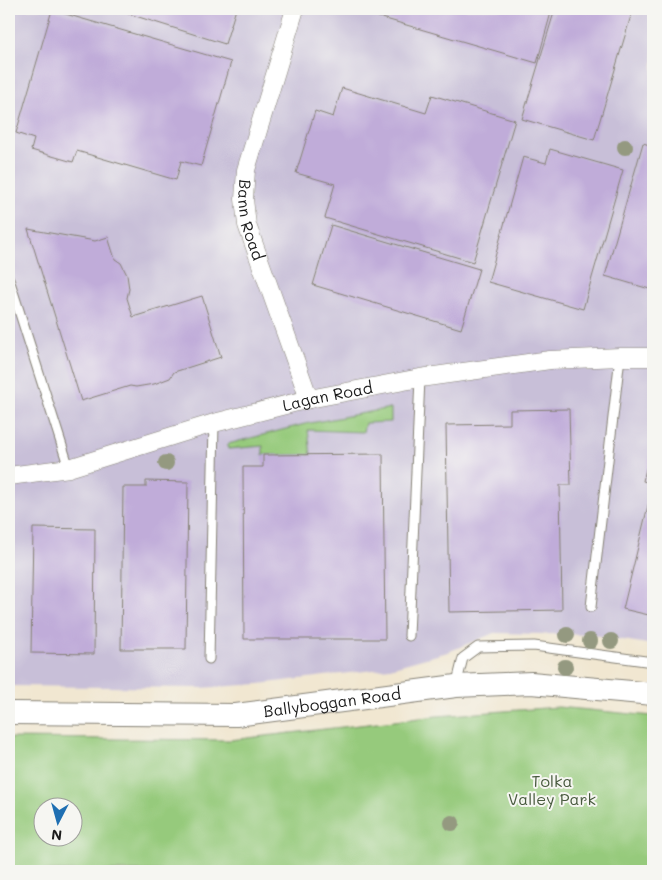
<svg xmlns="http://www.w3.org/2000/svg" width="662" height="880" font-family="Mali,sans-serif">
<rect width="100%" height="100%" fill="#f6f6f2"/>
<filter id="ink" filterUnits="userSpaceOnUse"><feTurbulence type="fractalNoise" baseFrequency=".02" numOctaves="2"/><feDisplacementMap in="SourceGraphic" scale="10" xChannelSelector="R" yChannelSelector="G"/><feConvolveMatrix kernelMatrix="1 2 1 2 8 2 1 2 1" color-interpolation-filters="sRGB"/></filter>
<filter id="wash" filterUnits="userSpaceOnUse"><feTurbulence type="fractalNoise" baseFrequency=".0096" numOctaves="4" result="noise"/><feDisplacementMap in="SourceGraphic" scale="20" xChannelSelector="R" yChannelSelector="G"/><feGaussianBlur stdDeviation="1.12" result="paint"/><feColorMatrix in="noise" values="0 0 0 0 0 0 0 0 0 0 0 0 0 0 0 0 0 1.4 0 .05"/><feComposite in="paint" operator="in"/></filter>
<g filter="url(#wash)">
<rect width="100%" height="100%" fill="#f1e7d1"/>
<path fill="#c8bfd8" d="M9 9H653V645L593 635 494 633 448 652 390 668 259 684 201 688 9 686Z"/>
<path fill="#96ca7b" stroke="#59734c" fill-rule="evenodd" d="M391 408V422L365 423 363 432 308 430 311 455H263V446L228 449V444L305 424Z
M558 707 653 716V871H9V738L230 740 437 716ZM42 808H72V838H42Z"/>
<g id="blocks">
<path fill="#c0acd9" d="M113 9H236L225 44Z
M374 9H552L537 63 372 15Z
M555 9H633L594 140 522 119Z
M52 10 231 62 201 166 181 161 176 180 77 151 73 162 31 150 34 139 16 133Z
M342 88 426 113 432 95 515 120 473 262 325 218 335 184 296 173 315 111 333 117Z
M643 143 653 146V290L605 276Z
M550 149 623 170 583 309 488 282 523 157 546 163Z
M331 225 479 269 461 329 313 285Z
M28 229 95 241 108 237 115 259 121 263 127 275 129 289 127 298 133 317 202 296 221 357 174 372 170 378 154 384 136 387 130 386 81 401Z
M9 360H12V424H9Z
M569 409 571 485H560L562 610 449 612 446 425 510 424V410Z
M653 442V484L643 481Z
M383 454 385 639H244L243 467H263V455Z
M146 481 188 482 186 649H121L123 487H146Z
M653 485V616L623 609Z
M33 528 95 529 94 654 31 653Z"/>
</g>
</g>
<g filter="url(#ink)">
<use href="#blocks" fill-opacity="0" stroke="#868276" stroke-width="1"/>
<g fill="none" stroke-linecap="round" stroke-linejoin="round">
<defs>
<path id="service" d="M9 279 69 468
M591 607 620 357
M409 636 420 378
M209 659 214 423
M456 686 463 658 478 647 534 646 653 662"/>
<g id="minor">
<path id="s1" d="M295 9 246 170 244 199 247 225 309 399"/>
<path id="s2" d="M9 476 69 468 214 423 309 399 420 378 550 360 620 357H653"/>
</g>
<g id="tertiary">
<path id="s3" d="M9 713 236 715 456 686 531 683 653 694"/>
</g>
</defs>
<use href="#service" stroke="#868276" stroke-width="11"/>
<use href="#minor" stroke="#868276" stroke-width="19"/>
<use href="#tertiary" stroke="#868276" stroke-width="24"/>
<use href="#service" stroke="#fff" stroke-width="9"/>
<use href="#minor" stroke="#fff" stroke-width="18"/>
<use href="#tertiary" stroke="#fff" stroke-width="22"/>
</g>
<g fill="#949980">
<circle cx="625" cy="147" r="8"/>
<circle cx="166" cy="463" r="8"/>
<circle cx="567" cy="635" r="8"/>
<circle cx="590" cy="641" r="8"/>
<circle cx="611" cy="641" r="8"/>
<circle cx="565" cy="667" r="8"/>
<circle cx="452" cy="823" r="8"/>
</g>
</g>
<g text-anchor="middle" stroke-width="4" stroke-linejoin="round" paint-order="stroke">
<g font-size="16" fill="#1c1c1c" stroke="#f6f6f2">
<text dy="6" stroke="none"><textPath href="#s1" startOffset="219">Bann Road</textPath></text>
<text dy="6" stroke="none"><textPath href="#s2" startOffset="329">Lagan Road</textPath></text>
<text dy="6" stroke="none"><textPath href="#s3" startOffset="324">Ballyboggan Road</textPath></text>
</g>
<g font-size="16" fill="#47593d" stroke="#f6f6f2">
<text x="552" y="787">Tolka<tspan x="552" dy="18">Valley Park</tspan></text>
</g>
</g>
<rect width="662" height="880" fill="none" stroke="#f6f6f2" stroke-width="30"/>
<g transform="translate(58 822) rotate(186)"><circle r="24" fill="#f6f6f2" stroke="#9f9f9c"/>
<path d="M0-4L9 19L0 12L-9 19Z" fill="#1f6fb2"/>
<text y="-8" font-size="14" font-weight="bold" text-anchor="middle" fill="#1c1c1c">N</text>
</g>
</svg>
